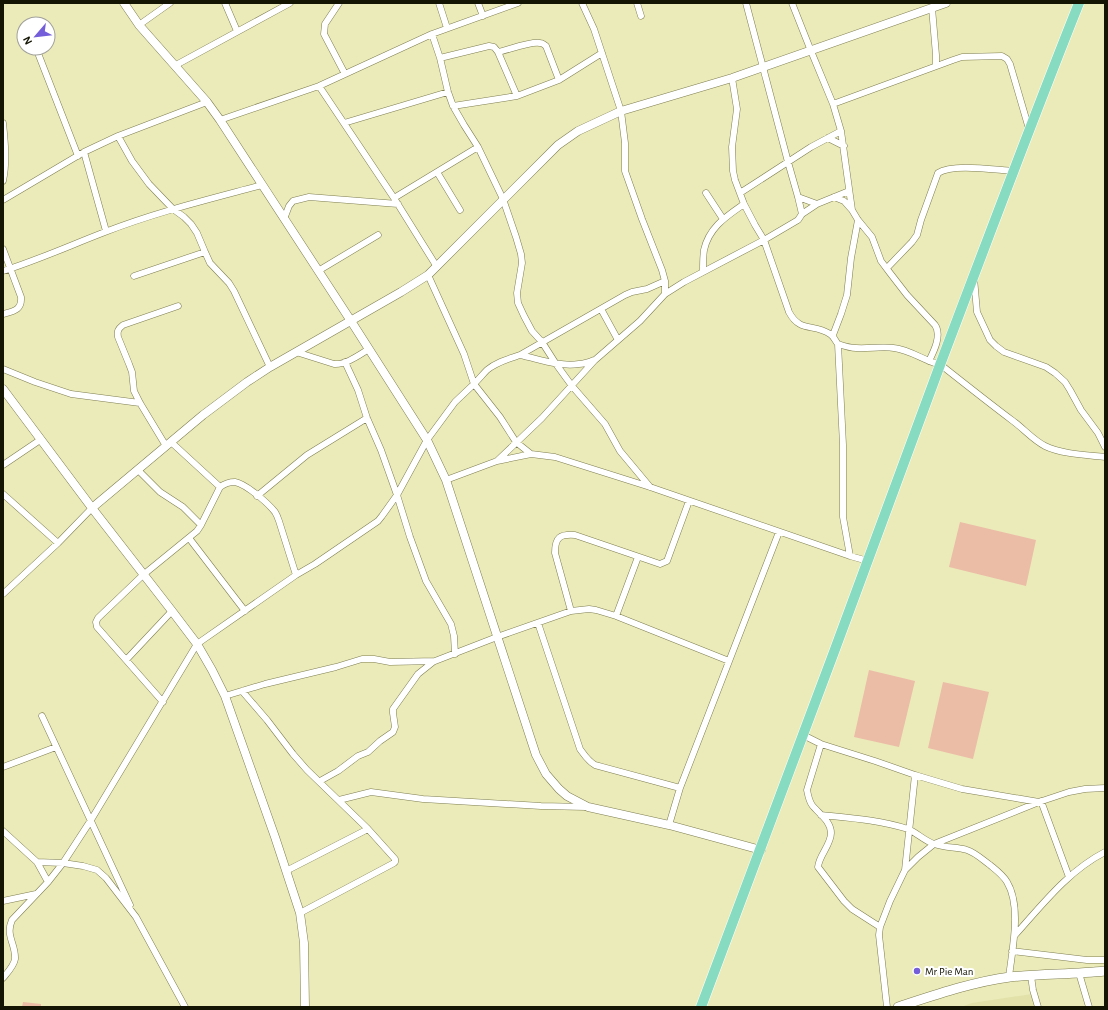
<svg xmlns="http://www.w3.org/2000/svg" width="1108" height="1010" font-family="'Alegreya Sans',sans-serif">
<rect width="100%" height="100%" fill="#ebebba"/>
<path fill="#e1e1a9" d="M1032 994 1036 1007H961L972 1003Z"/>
<path fill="#ebbca6" d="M960 522 1036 540 1026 586 949 567Z
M869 670 915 681 899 747 854 737Z
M943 682 989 692 973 759 928 748Z
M23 1002 41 1004V1007H22Z"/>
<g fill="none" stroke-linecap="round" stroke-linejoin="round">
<defs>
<path id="minor" d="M225 3 237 31
M339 3 325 24 324 34 345 74
M439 3 447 28
M478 3 483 16
M582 3 594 29 621 111 625 143V171L642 219 662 270 665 281V294
M637 3 641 16
M746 3 788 162 798 197 802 214
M792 3 811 51 833 104
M932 8 936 55V65
M139 25 170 3
M432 34 440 58 448 92 453 106 464 125 478 147 503 199 516 237 521 254 522 263 517 293 518 303 524 316 532 331 542 342 556 364 572 386 605 424 620 451 650 487
M36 48 78 156
M498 52C508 50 531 41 540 43 543 43 543 44 546 46L559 80
M440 58 489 46 494 47 498 52 517 96
M176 65 290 3
M732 78 737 109 732 147 733 171 735 180 744 204 755 225 764 240 789 312C800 333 813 323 830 334 834 336 835 341 838 344L843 445V517L850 556
M319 86 394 198 437 267
M453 106 517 96 559 80 602 53
M220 120 319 86 432 34 518 3
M3 123C5 142 7 162 3 181
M344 123 448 92
M118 136 132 161 149 184 173 209 184 217 191 224 197 233 205 252 210 263 229 283 234 291 270 367
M828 138 844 146
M84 152 106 231
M437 172 460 210
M706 193 723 219
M740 193 811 147 841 131
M798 197 817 204
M834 197 844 201 852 210
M394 198 478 147
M3 200 84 152 118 136 207 102
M284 219 289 206 293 201 309 197 398 204
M3 249 21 297C22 310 14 311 3 314
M887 268 912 242 917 235 921 220 938 173C953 163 995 170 1014 171
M3 271C38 260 71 245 105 232 156 212 210 199 262 185
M318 271 378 235
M703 271C703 264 703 257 704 250 709 227 727 216 744 204
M134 276 205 252
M974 278 977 312 990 340 996 346 1004 352 1046 367 1055 373 1065 382 1070 390 1081 410 1098 433 1105 447
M601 309 618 340
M833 335 841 314 847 295 851 258 858 220
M838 344C844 346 850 348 856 348 869 349 882 346 894 348 911 350 924 361 941 365 965 384 989 403 1013 421 1024 429 1033 440 1045 446 1061 454 1087 455 1105 457
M296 352 334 364C346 365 359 355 369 349
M520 355C539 359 559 367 579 364 584 364 589 362 594 360
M929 361C934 351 942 335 935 325L907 295 890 273 881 261 872 237 858 220 852 210 841 131 833 104 953 60 962 57 1002 56 1007 59 1010 64 1029 129
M345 362 358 390 367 418 381 450 397 495 410 537 426 581 451 624 454 636 455 654
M3 369 35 382 71 394 140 403
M171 442 220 487C224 484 229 482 235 482 246 484 268 503 275 512 277 515 278 518 279 521L296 575
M166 446 140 403 134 391 132 372 129 364 118 337C117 331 118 329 123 325L178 306
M531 454 516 442 500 417 474 384C479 379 483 374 487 370 497 362 508 359 520 355L625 295 632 292 647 289 665 281
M497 461 542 418 595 360 640 321 665 294 684 282 764 240 798 220 802 214 817 204 849 191
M3 465 40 440
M138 470 160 492 183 507 201 525 197 531 143 575 98 618 96 622 97 627 163 702
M446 480 497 461 531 454 555 457 650 487 850 556 868 561
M3 494 58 543
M257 496 307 455 367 418
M201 525 220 487
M189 538 245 611
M3 594 58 543 92 508
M571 611 555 553C555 537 560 534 575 535L660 564 667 561 689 501
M616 616 638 557
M538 623 580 749C585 756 588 761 595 765L680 788
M126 660 172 611
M242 691 267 720 293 754 307 770 368 829 395 859V862L394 863 300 913
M225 696 265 684 336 667 362 659H374L390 662 435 661 497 637 571 611 589 609 596 610 616 616 729 661
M42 716 130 905
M803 735 821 744 875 761 915 775 962 789 1039 802
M821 744 807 790C808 795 809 801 812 805 818 813 831 821 831 833 831 845 819 855 818 867L844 901 852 909 880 927
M3 767 56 747
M320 781 338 771 358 756 368 752 380 741 393 732 395 727 393 713V709L418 674 433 662
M339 800 371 792 423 799 541 806 586 807
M1041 801 1069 877
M821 815C851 818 880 820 908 829 917 833 925 841 934 844 945 848 957 847 967 850 976 853 983 860 990 865 996 870 1003 875 1007 882 1022 907 1012 950 1009 977
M669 825 680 788 779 532
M3 831 37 862 48 882
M37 862 63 863 83 866 97 870 106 878 136 917 185 1007
M905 870 915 775
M286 871 368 829
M3 901 36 894
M1015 935C1042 905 1068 871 1105 852
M1012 951 1087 960H1105
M1079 973 1089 1007
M1031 976 1033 990 1038 1007
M3 978C7 973 14 966 15 959 16 944 5 936 12 920L48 882 63 863 91 820 197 644 296 575 315 564 378 521 382 516 397 495 427 440 455 402 474 384 464 354 428 275
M887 1007 879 935 880 927 890 901 905 870 918 857 934 844 1039 802 1069 792 1085 789 1105 788"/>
<path id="tertiary" d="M124 3 139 25 207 102 220 120 351 321 427 440 446 480 536 755 546 774 559 789 567 796 588 807 669 825 761 850
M3 389 92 508 172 611 197 644 212 670 225 696 275 837 300 913 304 943 305 1007
M92 508 203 415 247 382 270 367 401 292 428 275 558 145 578 131 621 111 732 78 946 3"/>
<path id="secondary" d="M898 1007C935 995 972 982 1010 977 1042 974 1074 974 1105 971"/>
<path id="primary" d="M701 1007C782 794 861 579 940 365 986 244 1031 123 1079 3"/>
</defs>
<use href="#minor" stroke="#7e7e51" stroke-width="7"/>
<use href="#tertiary" stroke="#7e7e51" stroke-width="9"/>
<use href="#secondary" stroke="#7e7e51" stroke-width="10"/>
<use href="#primary" stroke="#fff" stroke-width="11"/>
<use href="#minor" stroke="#fff" stroke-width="6"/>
<use href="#tertiary" stroke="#fff" stroke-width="8"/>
<use href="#secondary" stroke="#fff" stroke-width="9"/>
<use href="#primary" stroke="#86dbc1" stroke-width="10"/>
</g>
<circle fill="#745ed9" stroke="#fff" stroke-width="1.5" cx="917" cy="971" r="4"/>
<g text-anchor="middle" stroke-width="4" stroke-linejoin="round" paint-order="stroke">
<g font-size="11" fill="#151504" stroke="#fff" text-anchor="start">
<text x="925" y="975">Mr Pie Man</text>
</g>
</g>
<rect width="1108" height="1010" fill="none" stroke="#151504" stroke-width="8"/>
<g transform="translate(36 36) rotate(242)"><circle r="19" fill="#ffffff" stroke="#a1a19b"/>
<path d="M0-3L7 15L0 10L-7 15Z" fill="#745ed9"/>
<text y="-6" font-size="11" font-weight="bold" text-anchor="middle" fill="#151504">N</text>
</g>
</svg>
